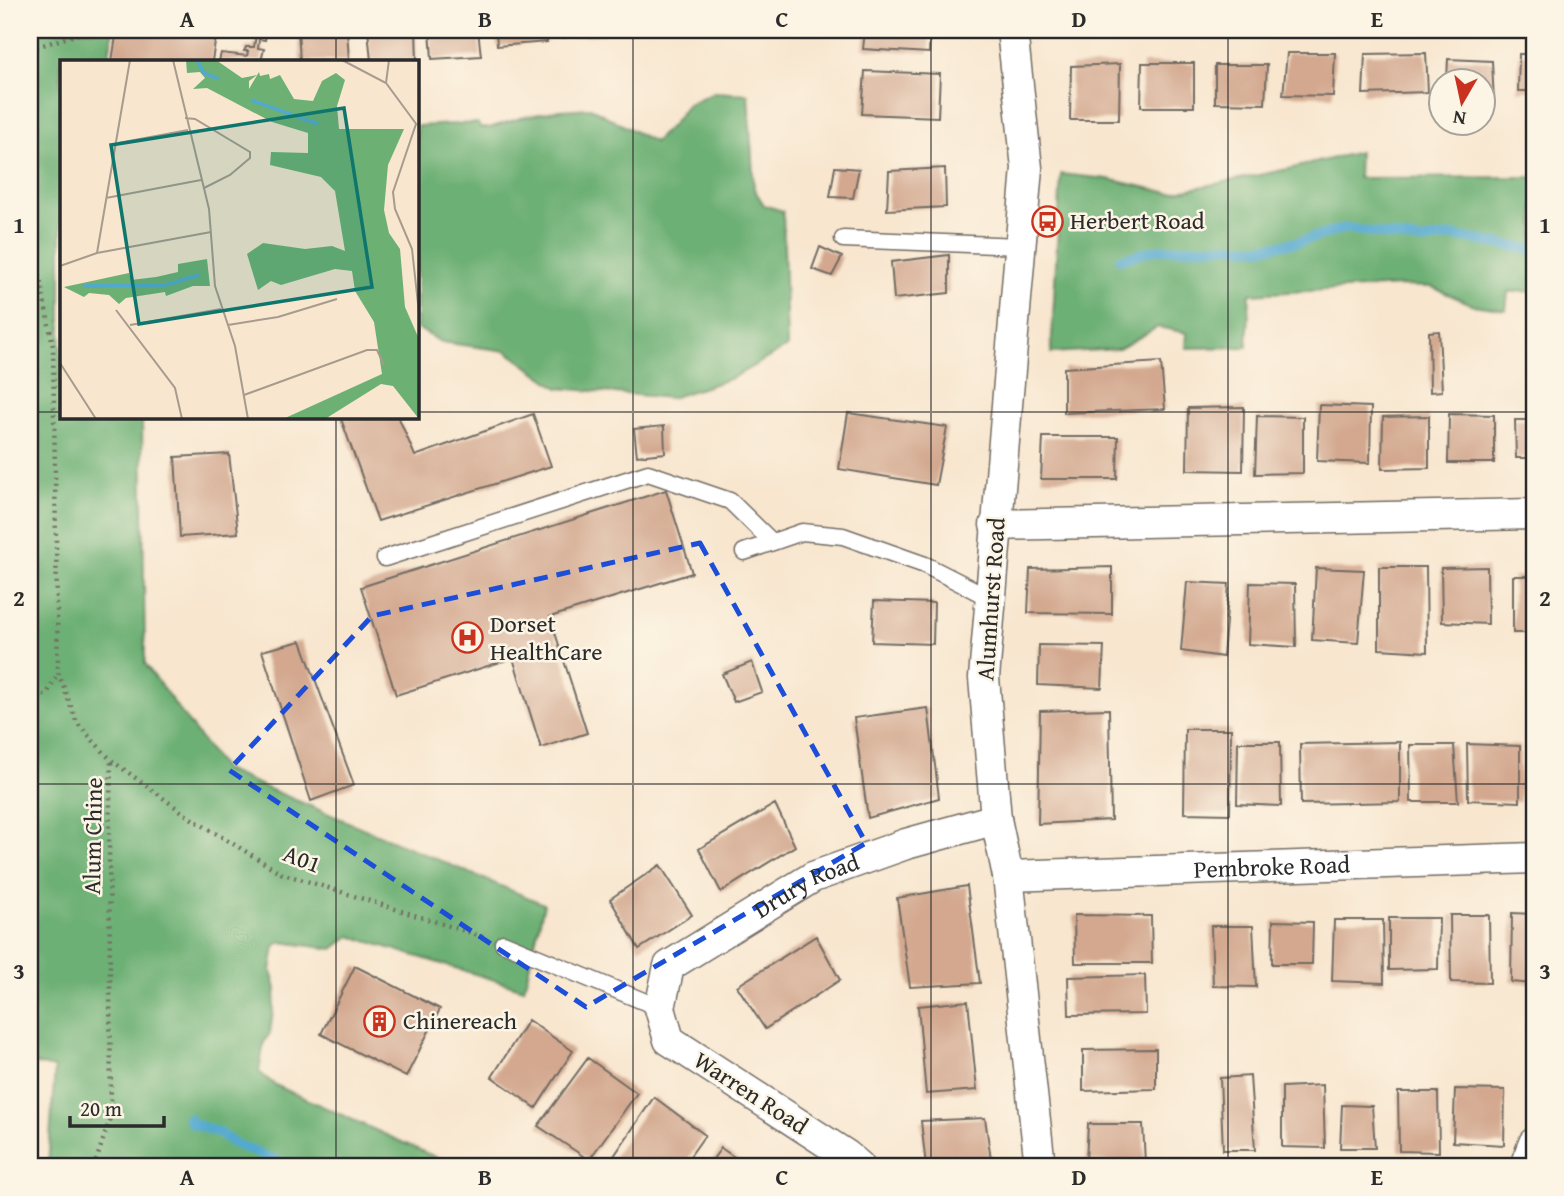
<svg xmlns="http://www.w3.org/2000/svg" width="1564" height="1196" font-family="'Gentium Book Plus',serif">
<rect width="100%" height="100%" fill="#fcf5e5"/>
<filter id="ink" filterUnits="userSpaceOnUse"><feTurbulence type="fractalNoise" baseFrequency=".0143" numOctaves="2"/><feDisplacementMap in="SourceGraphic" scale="14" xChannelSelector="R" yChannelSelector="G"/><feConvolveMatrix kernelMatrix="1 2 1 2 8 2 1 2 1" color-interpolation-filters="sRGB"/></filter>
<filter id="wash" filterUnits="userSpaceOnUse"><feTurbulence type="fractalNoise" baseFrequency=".00686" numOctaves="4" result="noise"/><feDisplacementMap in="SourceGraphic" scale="28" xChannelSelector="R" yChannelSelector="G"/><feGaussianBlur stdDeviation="1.57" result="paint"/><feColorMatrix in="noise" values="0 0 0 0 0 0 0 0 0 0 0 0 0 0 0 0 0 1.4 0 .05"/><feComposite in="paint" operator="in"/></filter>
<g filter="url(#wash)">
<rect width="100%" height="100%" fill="#f8e6cf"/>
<path fill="#6db074" stroke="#4c6e50" stroke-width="2" d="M30 30H113L108 61H61V416L142 417 145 664 224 770 544 904 524 989 350 936 333 949 281 942 275 946 271 970 276 989 270 1033 264 1042 259 1072 275 1085 455 1166H48L55 1068 30 1063Z
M714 92 748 94 754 189 764 205 783 211 787 347 732 378 671 398 558 388 506 351 441 342 417 328V126L478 123 480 128H489L520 118 559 110 591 108 654 142 671 126 688 104Z
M1359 152 1358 178 1534 177V291L1508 292 1506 310 1473 305 1432 287 1401 286 1250 294 1247 347 1186 348 1187 333 1158 327 1119 349 1051 353 1061 174 1108 179 1170 193 1293 168Z"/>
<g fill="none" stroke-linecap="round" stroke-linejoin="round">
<path stroke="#52a9cf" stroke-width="10" d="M1120 259 1155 250 1223 246 1259 248 1298 242 1346 228 1421 241 1453 236 1534 250
M189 1118 191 1123 220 1133 233 1143 290 1166"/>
</g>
<g id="blocks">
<path fill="#d3a88f" d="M117 30 163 34 164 30H217L212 61H112Z
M257 30 267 31 265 40 259 39 258 48 264 49 261 61H219L221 53 247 56 248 51H244L246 47H254Z
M298 30H347L349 61H300Z
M368 30H416L417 61H371Z
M430 30H478L481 56 432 59Z
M496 30H546L547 42 497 46Z
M557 30H606V34L558 38Z
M865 30H930L929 53 863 49Z
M1287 53H1335L1333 96 1283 95Z
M1426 53 1428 92 1363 94 1365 54Z
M1519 54H1534V91H1518Z
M1448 59 1492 61 1494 104H1484V80H1447Z
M1142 63H1194V107H1141Z
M1120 64 1119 120H1070L1071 66Z
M1215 65H1267L1265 104 1215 103Z
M865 71 940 74 938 117 862 114Z
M835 167 859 169 853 198 830 197Z
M945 168 946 207 887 210 889 171Z
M820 247 842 257 832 276 812 269Z
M949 255V293L894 299 891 262Z
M1439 331 1442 391 1430 392 1429 332Z
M1161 362 1165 409 1064 413V368Z
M1319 405 1371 407 1370 463 1317 461Z
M1244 407 1243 471 1187 470 1188 408Z
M848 413 947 427 936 485 839 469Z
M533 414 551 466 378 521 340 416H398L415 456Z
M1449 414 1494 415V463H1448Z
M1257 416 1303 417V473L1255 474Z
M1429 416V468L1382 469 1383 417Z
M1515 420H1534V458H1516Z
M664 426 665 453 637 456 634 429Z
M1043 437H1118L1117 479H1041Z
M229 454 238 533 180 537 175 457Z
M666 490 692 573 550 617 587 733 541 748 513 658 396 695 361 587Z
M1112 567V614L1028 613 1030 569Z
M1379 567H1426L1427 652 1379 649Z
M1487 567 1488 624 1442 622 1441 568Z
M1316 568 1364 570 1358 643 1312 640Z
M1513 576H1534V633H1513Z
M1187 582 1229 584 1223 657 1181 651Z
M1250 583 1295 584 1296 647 1248 644Z
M874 601 934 603 933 644 872 642Z
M301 641 354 785 311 801 262 651Z
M1039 645 1104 646 1102 688 1038 685Z
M752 662 762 692 734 702 722 674Z
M928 708 939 798 868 818 854 718Z
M1109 709 1111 820 1038 824 1040 711Z
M1185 729H1231L1230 814 1184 813Z
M1238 742H1280L1281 806 1237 804Z
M1400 742V802L1301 804 1300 744Z
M1467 744 1520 746V802L1468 800Z
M1410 745H1454L1458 802H1411Z
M775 804 795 846 721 892 699 849Z
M660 865 692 915 639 949 610 899Z
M967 886 980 983 910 987 897 898Z
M1512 913 1534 914V984L1511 982Z
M1074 915 1151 916 1152 963H1075Z
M1450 915H1489L1490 983 1451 982Z
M1389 918H1439L1438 969 1389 970Z
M1334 920H1383L1384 983 1332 981Z
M1273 921 1313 922 1312 964H1272Z
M1211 926H1253L1256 987 1213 986Z
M816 936 840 980 765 1029 737 986Z
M355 966 440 1009 406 1077 321 1034Z
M1145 975 1146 1014 1069 1015 1068 977Z
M968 1001 977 1090 926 1094 918 1006Z
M528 1020 573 1051 536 1108 492 1077Z
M1156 1049V1089L1083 1091V1050Z
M588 1058 637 1093 589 1160 538 1126Z
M1250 1076 1255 1150H1223L1220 1078Z
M1323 1085 1325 1148 1282 1147V1087Z
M1455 1089 1505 1090 1504 1145 1453 1142Z
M1398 1092H1438L1439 1152 1399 1151Z
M654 1097 705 1135 683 1166H628L614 1156Z
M1342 1105 1372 1106 1375 1148H1340Z
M985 1118 992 1166H926L921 1121Z
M1088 1124H1143L1145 1163 1086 1161Z
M721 1148 747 1166H708Z"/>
</g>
</g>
<g filter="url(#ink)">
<use href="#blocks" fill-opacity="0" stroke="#736c64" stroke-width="2"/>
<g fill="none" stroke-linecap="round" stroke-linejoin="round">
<defs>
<path id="lane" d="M843 239 1020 246
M744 552 802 532 843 536 925 565 990 598
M385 558 648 473 730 501 772 542
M503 943 660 1008"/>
<g id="street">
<path d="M1012 30 1027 168 984 678 996 819 1008 876 1040 1166"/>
<path d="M995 525 1534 514"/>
<path id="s1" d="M1008 876 1534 858"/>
<path id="s2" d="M859 1166 846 1155 669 1040 660 1008 669 966 813 877 906 844 996 819"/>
<path d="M1525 1166 1534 1143"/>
</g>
</defs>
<use href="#lane" stroke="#736c64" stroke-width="19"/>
<use href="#street" stroke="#736c64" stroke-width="33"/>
<path stroke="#736c64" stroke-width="4.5" stroke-dasharray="2 5" stroke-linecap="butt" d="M30 49 91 30
M30 227 53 346 58 672 77 723 111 760 189 817 281 873 484 937
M30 700 47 694 58 672
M91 1166 96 1161 111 1116 109 842 111 761"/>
<use href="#lane" stroke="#fff" stroke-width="16"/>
<use href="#street" stroke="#fff" stroke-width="30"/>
</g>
</g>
<path fill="none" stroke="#1d4ed8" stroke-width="5" stroke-dasharray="14 9" stroke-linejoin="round" d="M700 543 866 843 586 1007 229 770 372 616Z"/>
<path fill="none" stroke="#2b2b2b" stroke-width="2" stroke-opacity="0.55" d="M336 30V61M633 30V1166M931 30V1166M1228 30V1166M30 412H61M416 412H1534M336 416V1166M30 784H1534"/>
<defs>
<symbol id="bus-ring" viewBox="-11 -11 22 22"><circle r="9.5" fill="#fcf5e5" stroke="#c8321e" stroke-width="1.5"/><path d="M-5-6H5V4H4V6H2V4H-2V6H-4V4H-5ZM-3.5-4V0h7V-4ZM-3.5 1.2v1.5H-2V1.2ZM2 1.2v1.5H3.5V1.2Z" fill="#c8321e"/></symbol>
<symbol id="hospital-ring" viewBox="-11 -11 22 22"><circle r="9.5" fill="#fcf5e5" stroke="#c8321e" stroke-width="1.5"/><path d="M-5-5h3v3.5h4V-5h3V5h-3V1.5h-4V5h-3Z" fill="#c8321e"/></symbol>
<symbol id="building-ring" viewBox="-11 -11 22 22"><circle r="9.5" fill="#fcf5e5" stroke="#c8321e" stroke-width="1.5"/><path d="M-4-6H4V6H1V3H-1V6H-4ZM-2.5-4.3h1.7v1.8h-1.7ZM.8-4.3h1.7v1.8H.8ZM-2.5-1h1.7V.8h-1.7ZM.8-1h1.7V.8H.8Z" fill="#c8321e"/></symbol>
</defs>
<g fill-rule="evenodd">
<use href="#bus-ring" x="1030" y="204" width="35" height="35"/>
<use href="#hospital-ring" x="450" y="620" width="35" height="35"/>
<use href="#building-ring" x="362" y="1004" width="35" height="35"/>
</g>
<g text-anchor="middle" stroke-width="5" stroke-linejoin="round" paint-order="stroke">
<g font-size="24" fill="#2b2b2b" stroke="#fcf5e5" text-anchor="start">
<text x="1070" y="229">Herbert Road</text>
<text x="490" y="632">Dorset<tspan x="490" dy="28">HealthCare</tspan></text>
<text x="403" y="1029">Chinereach</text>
</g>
<g font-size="24" fill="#2b2b2b" stroke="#fcf5e5">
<text transform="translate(991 599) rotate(-86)" y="8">Alumhurst Road</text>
<text transform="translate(93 836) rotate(-89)" y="8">Alum Chine</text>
<text transform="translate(302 859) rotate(21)" y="8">A01</text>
<text dy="8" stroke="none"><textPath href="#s1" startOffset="264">Pembroke Road</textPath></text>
<text dy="8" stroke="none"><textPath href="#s2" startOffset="464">Drury Road</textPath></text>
<text transform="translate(751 1093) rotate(33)" y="8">Warren Road</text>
</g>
</g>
<g transform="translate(60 60)">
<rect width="359" height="359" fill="#f8e6cf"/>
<path d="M126 0H156L182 18 197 15 189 21V29L199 12 200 16 209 14 210 19 220 15 234 39 253 41 262 21 276 13 285 20 277 46 279 69H344L328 105 324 150 329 173 340 189 345 247 359 279V359L333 326 321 324 265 359H223L322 314 314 262 295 231 292 211 275 209 221 225 211 221 198 230 187 194 203 183 245 189 272 186 285 191 275 131 261 117 210 105 211 92 248 93V73L212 62 147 28 133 29 145 18 140 12 127 13ZM147 199 150 226H133L106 236 105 232 66 238 59 244 49 235 29 233 24 237 4 227 69 213 71 220 96 217 118 212V204Z" fill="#6db074"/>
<path fill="none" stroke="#52a9cf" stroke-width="3.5" d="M137 0 144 13 159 19M191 40 258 64M24 226 106 225 139 215"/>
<path fill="none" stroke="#a69b8d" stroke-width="2" d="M113 0 149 149 155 226 175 286 188 359M282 0 326 23 357 65M326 23 329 0M125 58 135 59 190 92V98L170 115 144 128M356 64 333 132 335 149 352 189 359 253M58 83 128 70M46 138 141 120M37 193 70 0M0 206 37 193 151 172M56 250 115 328 122 359M70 265 161 249M168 265 218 257 277 239M0 303 36 359M184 335 307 290H317L324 305"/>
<path fill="#0f766e" fill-opacity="0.15" stroke="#0f766e" stroke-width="3.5" d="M284 48 312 227 79 264 51 85Z"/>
<rect width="359" height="359" fill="none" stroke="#2b2b2b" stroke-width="3.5"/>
</g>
<rect width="1564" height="1196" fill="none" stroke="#fcf5e5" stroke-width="77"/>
<g transform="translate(1462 102) rotate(189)"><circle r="33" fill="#fcf5e5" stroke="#a8a49b" stroke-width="2"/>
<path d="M0-5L12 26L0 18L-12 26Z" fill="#c8321e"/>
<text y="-10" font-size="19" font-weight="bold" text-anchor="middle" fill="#2b2b2b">N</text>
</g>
<path d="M70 1116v10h94v-10" fill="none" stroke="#2b2b2b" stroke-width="3.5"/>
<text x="80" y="1116" font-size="21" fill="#2b2b2b" stroke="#fcf5e5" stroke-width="5" paint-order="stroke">20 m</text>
<rect x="38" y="38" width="1488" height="1120" fill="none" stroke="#2b2b2b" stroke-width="2.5"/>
<g font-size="23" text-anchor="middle" font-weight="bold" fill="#2b2b2b">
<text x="187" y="27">A</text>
<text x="485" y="27">B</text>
<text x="782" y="27">C</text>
<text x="1079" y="27">D</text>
<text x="1377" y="27">E</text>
<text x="19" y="233">1</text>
<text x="1545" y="233">1</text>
<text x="19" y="606">2</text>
<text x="1545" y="606">2</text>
<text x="19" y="979">3</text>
<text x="1545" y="979">3</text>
<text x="187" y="1185">A</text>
<text x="485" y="1185">B</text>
<text x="782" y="1185">C</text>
<text x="1079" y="1185">D</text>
<text x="1377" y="1185">E</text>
</g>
</svg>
